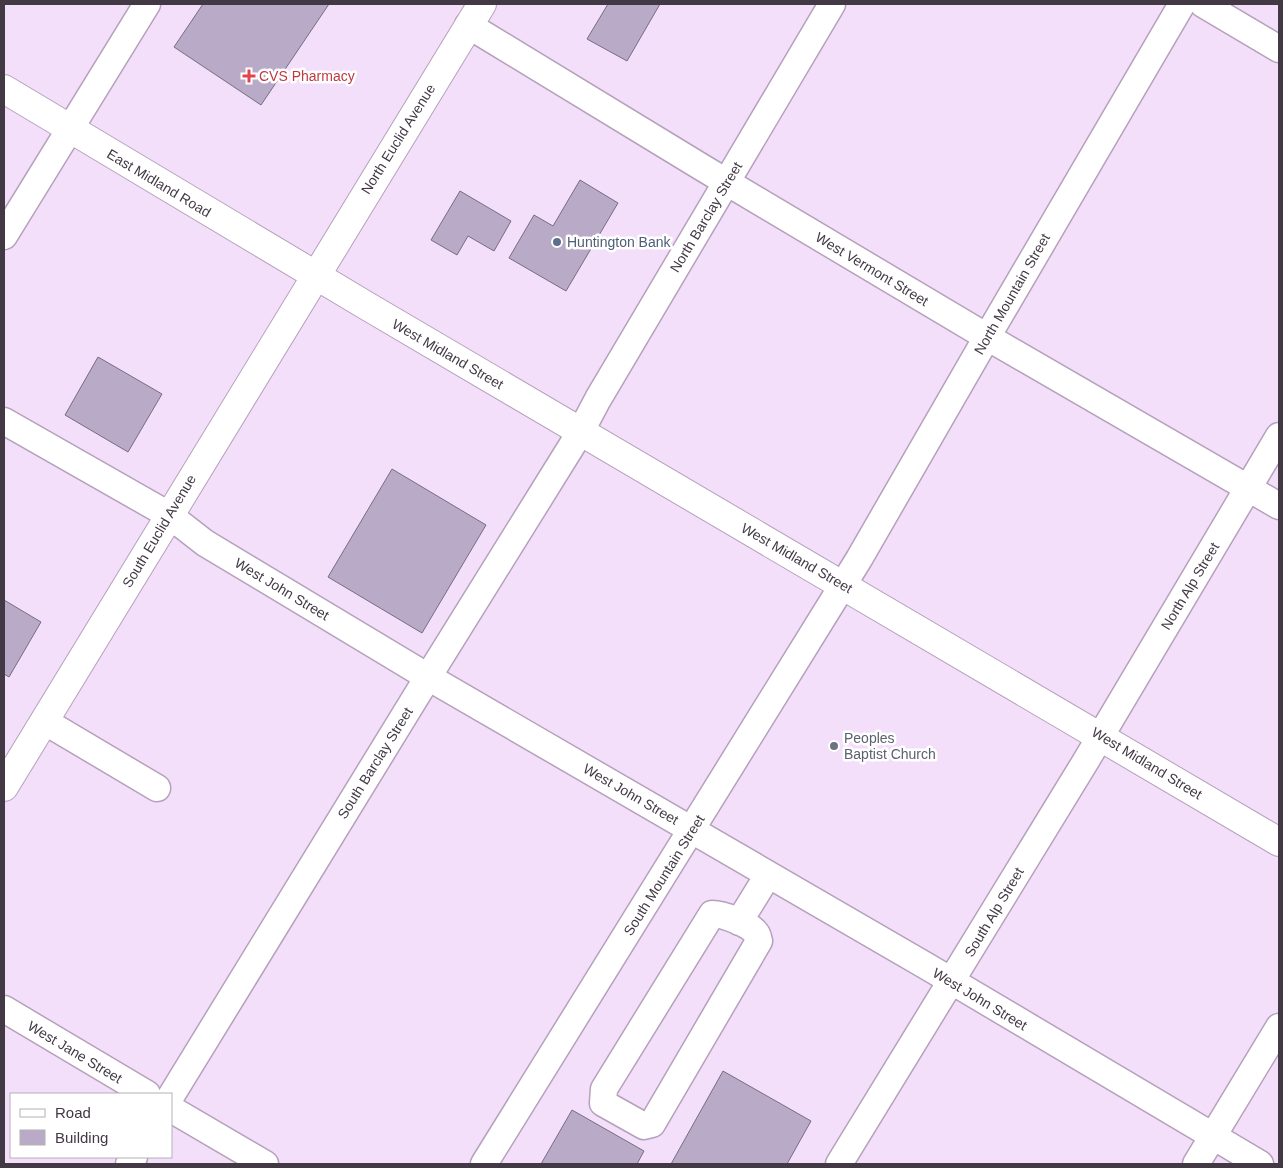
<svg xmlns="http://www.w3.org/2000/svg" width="1283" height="1168" font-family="Helvetica,sans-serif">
<rect width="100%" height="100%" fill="#f4dffb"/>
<path fill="#b9abc8" stroke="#786b85" d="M203 4H329L261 105 174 47Z
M608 4H660L627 61 587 39Z
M580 180 618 203 566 291 509 258 534 215 553 226Z
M460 191 511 221 494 251 468 236 457 255 431 240Z
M98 357 162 394 128 452 65 415Z
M392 469 486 525 422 633 328 577Z
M4 600 41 622 9 677 4 674Z
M723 1071 811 1121 787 1164H671Z
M572 1110 644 1151 637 1164H541Z"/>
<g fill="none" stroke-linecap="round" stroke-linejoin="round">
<defs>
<path id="minor" d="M1203 4 1279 49
M468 25 703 168 987 337 1279 506
M4 236 147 4
M4 421 169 515 205 543 428 677 928 967 1260 1164
M44 721 157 788
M712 914C723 914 750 924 756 933 758 935 758 938 759 941L652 1124 644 1126 603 1103 604 1089Z
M739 922 768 875
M4 1009 147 1094
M171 1096 428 677 581 431 598 399 832 4
M171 1109 265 1164
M129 1164 134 1157
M484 1164 859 559 987 337 1182 4
M839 1164 1084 764 1279 436
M1196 1164 1279 1027"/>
<path id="major" d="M4 89 367 306 1279 842
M4 787 482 4"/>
</defs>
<use href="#minor" stroke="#b5a1bb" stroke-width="29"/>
<use href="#major" stroke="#b5a1bb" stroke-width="30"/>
<use href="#minor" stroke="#fff" stroke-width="26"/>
<use href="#major" stroke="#fff" stroke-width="28"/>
</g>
<path fill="#e0444e" stroke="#fff" stroke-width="2" d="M246.5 68.5h5v5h5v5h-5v5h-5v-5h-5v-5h5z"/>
<circle fill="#5c6f8a" stroke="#fff" stroke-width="2" cx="557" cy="242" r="5"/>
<circle fill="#6b7280" stroke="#fff" stroke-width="2" cx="834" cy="746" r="5"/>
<g text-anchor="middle" stroke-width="5" stroke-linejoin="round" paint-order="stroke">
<g font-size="14" fill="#be3a42" stroke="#fff" text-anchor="start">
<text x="259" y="81">CVS Pharmacy</text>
</g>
<g font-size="14" fill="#423944" stroke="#fff">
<text transform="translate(398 139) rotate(-58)" y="5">North Euclid Avenue</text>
<text transform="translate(159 183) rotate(31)" y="5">East Midland Road</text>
<text transform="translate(706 217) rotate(-59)" y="5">North Barclay Street</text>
<text transform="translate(872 269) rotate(31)" y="5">West Vermont Street</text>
<text transform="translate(1012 294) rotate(-60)" y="5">North Mountain Street</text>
<text transform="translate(448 354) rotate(30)" y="5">West Midland Street</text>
<text transform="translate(159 531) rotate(-59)" y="5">South Euclid Avenue</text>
<text transform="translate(797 558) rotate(30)" y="5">West Midland Street</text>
<text transform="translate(1190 586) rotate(-59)" y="5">North Alp Street</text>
<text transform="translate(282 589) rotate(31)" y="5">West John Street</text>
<text transform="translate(375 763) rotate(-58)" y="5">South Barclay Street</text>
<text transform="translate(1147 763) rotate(31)" y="5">West Midland Street</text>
<text transform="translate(631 794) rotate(30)" y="5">West John Street</text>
<text transform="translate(664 875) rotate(-58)" y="5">South Mountain Street</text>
<text transform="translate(994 912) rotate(-59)" y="5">South Alp Street</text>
<text transform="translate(980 999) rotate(31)" y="5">West John Street</text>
<text transform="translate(75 1052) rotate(31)" y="5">West Jane Street</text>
</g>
<g font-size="14" fill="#4e5e75" stroke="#fff" text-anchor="start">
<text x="567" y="247">Huntington Bank</text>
</g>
<g font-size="14" fill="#5b616d" stroke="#fff" text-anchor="start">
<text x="844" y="743">Peoples<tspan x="844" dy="16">Baptist Church</tspan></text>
</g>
</g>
<rect width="1283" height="1168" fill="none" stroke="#423944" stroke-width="10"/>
<rect x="10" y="1093" width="162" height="65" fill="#ffffff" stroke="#b3b0b4"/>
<rect x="20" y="1109" width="25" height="8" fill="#ffffff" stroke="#b3b0b4"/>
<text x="55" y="1118" font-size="15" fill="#423944">Road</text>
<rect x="20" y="1130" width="25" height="15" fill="#b9abc8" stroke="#b3b0b4"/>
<text x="55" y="1143" font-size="15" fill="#423944">Building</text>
</svg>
